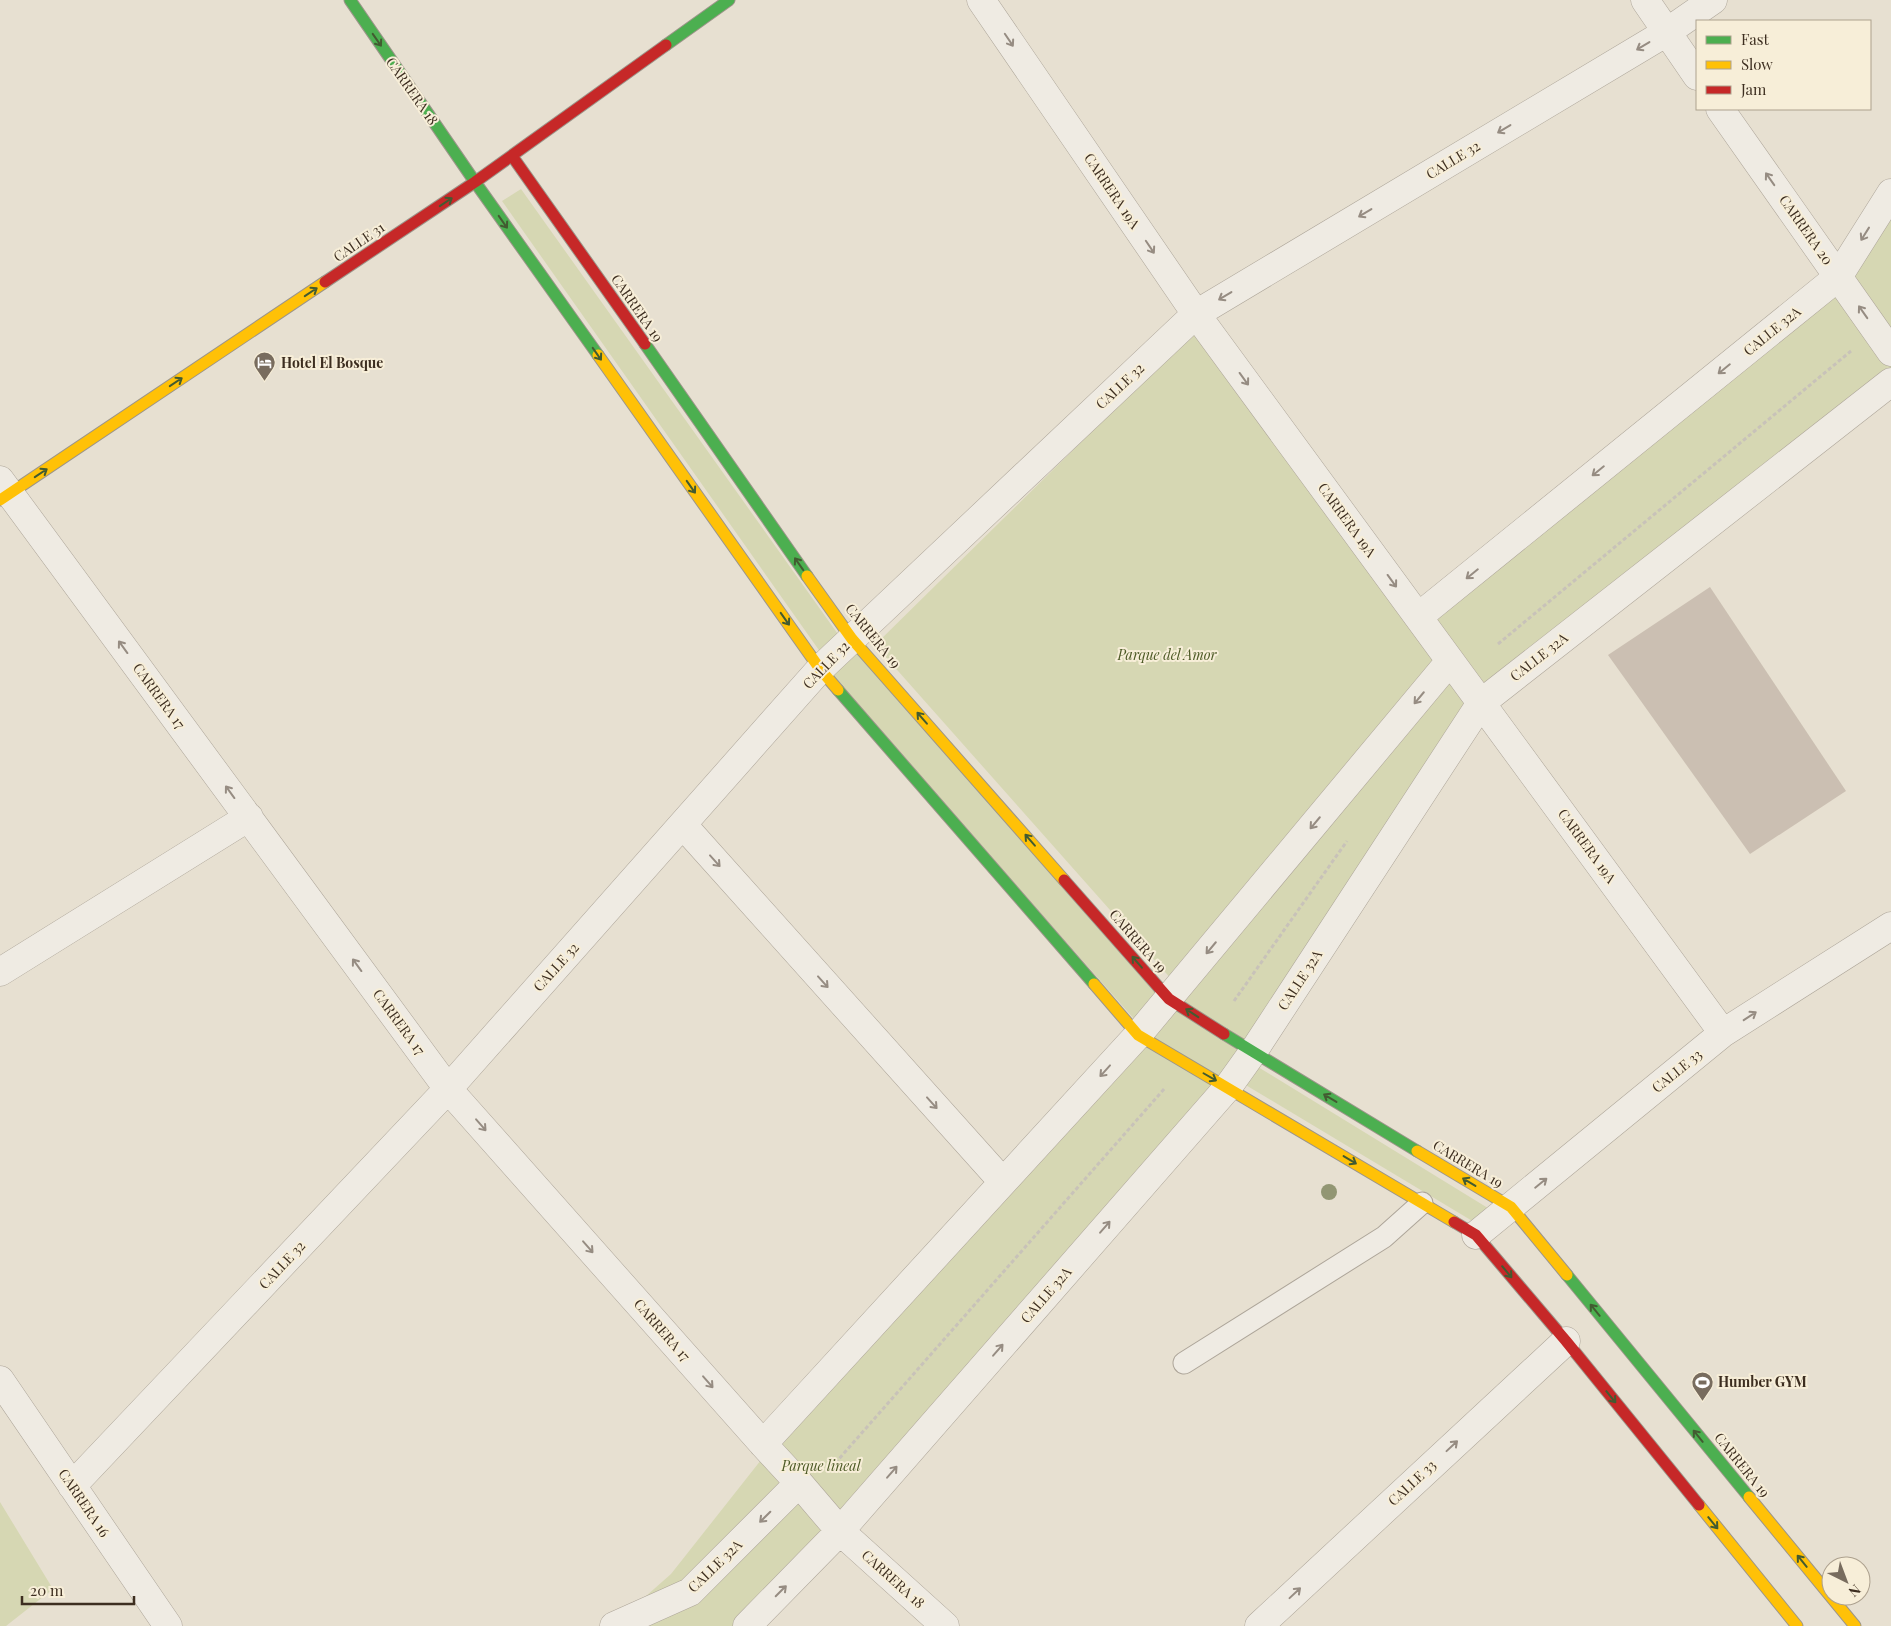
<svg xmlns="http://www.w3.org/2000/svg" width="1891" height="1626" font-family="'Playfair Display',serif">
<rect width="100%" height="100%" fill="#e7e0d1"/>
<path fill="#d6d7b3" d="M521 189 840 637 821 653 502 201Z
M1891 193V382L1481 703 1253 1052 747 1626H612L671 1574 761 1460 1135 1020 827 671 851 647 1165 1003 1450 661 1418 617 1838 277Z
M1195 330 1436 662 1173 981 875 645Z
M1258 1067 1496 1213 1479 1225 1244 1084Z
M0 1502 53 1589 6 1626H0Z"/>
<path fill="#cbbfb2" d="M1710 587 1846 791 1750 854 1608 655Z"/>
<g fill="none" stroke-linecap="round" stroke-linejoin="round">
<defs>
<path id="lane" d="M1184 1363 1384 1237 1422 1203"/>
<path id="street" d="M981 0 1196 314 1723 1033
M1645 0 1697 76
M1720 109 1891 352
M0 480 448 1089 763 1444 799 1483 840 1531 945 1626
M1418 617 1838 277 1891 193
M683 825 1003 1182
M0 972 249 817
M1476 1235 1723 1033 1891 926
M0 1380 168 1626
M763 1444 1138 1035 1450 661
M72 1486 448 1089 820 669 1196 314 1667 32 1713 0
M614 1626 690 1592 799 1483
M747 1626 840 1531 1228 1087 1253 1052 1481 703 1891 382
M1259 1626 1566 1341"/>
<path id="fast" d="M350 0 475 182 598 355
M666 45 729 0
M645 344 807 576
M838 690 1094 984
M1224 1034 1417 1151
M1567 1275 1749 1497"/>
<path id="slow" d="M598 355 820 669 838 690
M0 500 325 282
M807 576 852 639 1064 880
M1094 984 1138 1035 1454 1222
M1417 1151 1511 1207 1567 1275
M1749 1497 1855 1626
M1699 1505 1797 1626"/>
<path id="jam" d="M512 156 645 344
M325 282 475 182 666 45
M1064 880 1169 999 1224 1034
M1454 1222 1476 1235 1566 1341 1699 1505"/>
</defs>
<use href="#lane" stroke="#ada599" stroke-width="23"/>
<use href="#street" stroke="#ada599" stroke-width="29"/>
<use href="#fast" stroke="#9c958a" stroke-width="13"/>
<use href="#slow" stroke="#9c958a" stroke-width="13"/>
<use href="#jam" stroke="#9c958a" stroke-width="13"/>
<path stroke="#c8c2b9" stroke-width="3" stroke-dasharray="4 2.5" stroke-linecap="butt" d="M1498 644 1851 351
M1234 1001 1347 841
M831 1468 1165 1088"/>
<use href="#lane" stroke="#efebe3" stroke-width="21"/>
<use href="#street" stroke="#efebe3" stroke-width="28"/>
<use href="#fast" stroke="#4caf50" stroke-width="11"/>
<use href="#slow" stroke="#ffc107" stroke-width="11"/>
<use href="#jam" stroke="#c62828" stroke-width="11"/>
</g>
<circle fill="#929673" cx="1329" cy="1192" r="8"/>
<defs><path id="oneway-shaft" d="M-6 0H5M1.5-3L5.5 0L1.5 3" fill="none" stroke-width="1.6" stroke-linecap="round" stroke-linejoin="round" transform="scale(1.25)"/></defs>
<g stroke="#425b31">
<use href="#oneway-shaft" transform="translate(377 40) rotate(55)"/>
<use href="#oneway-shaft" transform="translate(446 202) rotate(-34)"/>
<use href="#oneway-shaft" transform="translate(503 222) rotate(55)"/>
<use href="#oneway-shaft" transform="translate(311 292) rotate(-34)"/>
<use href="#oneway-shaft" transform="translate(597 354) rotate(55)"/>
<use href="#oneway-shaft" transform="translate(176 382) rotate(-34)"/>
<use href="#oneway-shaft" transform="translate(41 473) rotate(-34)"/>
<use href="#oneway-shaft" transform="translate(691 487) rotate(55)"/>
<use href="#oneway-shaft" transform="translate(799 564) rotate(-125)"/>
<use href="#oneway-shaft" transform="translate(785 619) rotate(55)"/>
<use href="#oneway-shaft" transform="translate(922 718) rotate(-131)"/>
<use href="#oneway-shaft" transform="translate(1030 840) rotate(-131)"/>
<use href="#oneway-shaft" transform="translate(1137 962) rotate(-131)"/>
<use href="#oneway-shaft" transform="translate(1192 1013) rotate(-147)"/>
<use href="#oneway-shaft" transform="translate(1210 1077) rotate(30)"/>
<use href="#oneway-shaft" transform="translate(1330 1098) rotate(-149)"/>
<use href="#oneway-shaft" transform="translate(1350 1160) rotate(31)"/>
<use href="#oneway-shaft" transform="translate(1469 1182) rotate(-149)"/>
<use href="#oneway-shaft" transform="translate(1507 1272) rotate(50)"/>
<use href="#oneway-shaft" transform="translate(1595 1310) rotate(-129)"/>
<use href="#oneway-shaft" transform="translate(1611 1397) rotate(51)"/>
<use href="#oneway-shaft" transform="translate(1698 1436) rotate(-129)"/>
<use href="#oneway-shaft" transform="translate(1713 1523) rotate(51)"/>
<use href="#oneway-shaft" transform="translate(1802 1561) rotate(-129)"/>
</g>
<g stroke="#968c82">
<use href="#oneway-shaft" transform="translate(1009 40) rotate(56)"/>
<use href="#oneway-shaft" transform="translate(1643 46) rotate(149)"/>
<use href="#oneway-shaft" transform="translate(1504 129) rotate(149)"/>
<use href="#oneway-shaft" transform="translate(1770 179) rotate(-125)"/>
<use href="#oneway-shaft" transform="translate(1365 213) rotate(149)"/>
<use href="#oneway-shaft" transform="translate(1865 234) rotate(122)"/>
<use href="#oneway-shaft" transform="translate(1150 247) rotate(56)"/>
<use href="#oneway-shaft" transform="translate(1225 296) rotate(149)"/>
<use href="#oneway-shaft" transform="translate(1863 312) rotate(-125)"/>
<use href="#oneway-shaft" transform="translate(1724 369) rotate(141)"/>
<use href="#oneway-shaft" transform="translate(1244 379) rotate(54)"/>
<use href="#oneway-shaft" transform="translate(1598 471) rotate(141)"/>
<use href="#oneway-shaft" transform="translate(1472 574) rotate(141)"/>
<use href="#oneway-shaft" transform="translate(1392 581) rotate(54)"/>
<use href="#oneway-shaft" transform="translate(123 647) rotate(-126)"/>
<use href="#oneway-shaft" transform="translate(1419 698) rotate(130)"/>
<use href="#oneway-shaft" transform="translate(230 792) rotate(-126)"/>
<use href="#oneway-shaft" transform="translate(1315 823) rotate(130)"/>
<use href="#oneway-shaft" transform="translate(715 861) rotate(48)"/>
<use href="#oneway-shaft" transform="translate(1211 948) rotate(130)"/>
<use href="#oneway-shaft" transform="translate(357 965) rotate(-126)"/>
<use href="#oneway-shaft" transform="translate(823 982) rotate(48)"/>
<use href="#oneway-shaft" transform="translate(1750 1016) rotate(-33)"/>
<use href="#oneway-shaft" transform="translate(1105 1071) rotate(132)"/>
<use href="#oneway-shaft" transform="translate(932 1103) rotate(48)"/>
<use href="#oneway-shaft" transform="translate(481 1125) rotate(49)"/>
<use href="#oneway-shaft" transform="translate(1541 1183) rotate(-39)"/>
<use href="#oneway-shaft" transform="translate(1105 1227) rotate(-49)"/>
<use href="#oneway-shaft" transform="translate(588 1247) rotate(49)"/>
<use href="#oneway-shaft" transform="translate(998 1350) rotate(-49)"/>
<use href="#oneway-shaft" transform="translate(708 1382) rotate(49)"/>
<use href="#oneway-shaft" transform="translate(1452 1446) rotate(-43)"/>
<use href="#oneway-shaft" transform="translate(892 1472) rotate(-49)"/>
<use href="#oneway-shaft" transform="translate(765 1517) rotate(135)"/>
<use href="#oneway-shaft" transform="translate(781 1591) rotate(-45)"/>
<use href="#oneway-shaft" transform="translate(1295 1593) rotate(-43)"/>
</g>
<defs>
<symbol id="hotel-pin" viewBox="-11 -11 22 30"><path d="M0 17L-7.5 6A9.5 9.5 0 1 1 7.5 6Z" fill="#786c5e" stroke="#f7eed8"/><path d="M-6-4.5h1.5V1H6V5H4.5V3h-9V5H-6ZM-4 0a1.8 1.8 0 1 1 3.6 0ZM.5 0V-2.5h3Q6-2.5 6 0Z" fill="#fff"/></symbol>
<symbol id="stadium-pin" viewBox="-11 -11 22 30"><path d="M0 17L-7.5 6A9.5 9.5 0 1 1 7.5 6Z" fill="#786c5e" stroke="#f7eed8"/><path d="M0-5a6.5 5 0 1 0 0 10a6.5 5 0 1 0 0-10ZM-3.5-1.8h7v3.6h-7Z" fill="#fff"/></symbol>
</defs>
<g fill-rule="evenodd">
<use href="#hotel-pin" x="252" y="350" width="25" height="34"/>
<use href="#stadium-pin" x="1690" y="1370" width="25" height="34"/>
</g>
<g text-anchor="middle" stroke-width="4" stroke-linejoin="round" paint-order="stroke">
<g font-size="14" fill="#3d2e20" stroke="#f7eed8">
<text transform="translate(412 91) rotate(55)" y="5">CARRERA 18</text>
<text transform="translate(1453 160) rotate(-31)" y="5">CALLE 32</text>
<text transform="translate(1112 191) rotate(56)" y="5">CARRERA 19A</text>
<text transform="translate(1806 230) rotate(55)" y="5">CARRERA 20</text>
<text transform="translate(359 242) rotate(-34)" y="5">CALLE 31</text>
<text transform="translate(637 308) rotate(55)" y="5">CARRERA 19</text>
<text transform="translate(1772 331) rotate(-39)" y="5">CALLE 32A</text>
<text transform="translate(1120 386) rotate(-43)" y="5">CALLE 32</text>
<text transform="translate(1347 520) rotate(54)" y="5">CARRERA 19A</text>
<text transform="translate(873 636) rotate(51)" y="5">CARRERA 19</text>
<text transform="translate(1539 657) rotate(-38)" y="5">CALLE 32A</text>
<text transform="translate(826 665) rotate(-46)" y="5">CALLE 32</text>
<text transform="translate(159 696) rotate(54)" y="5">CARRERA 17</text>
<text transform="translate(1587 846) rotate(54)" y="5">CARRERA 19A</text>
<text transform="translate(1138 941) rotate(49)" y="5">CARRERA 19</text>
<text transform="translate(556 967) rotate(-48)" y="5">CALLE 32</text>
<text transform="translate(1300 980) rotate(-57)" y="5">CALLE 32A</text>
<text transform="translate(399 1022) rotate(54)" y="5">CARRERA 17</text>
<text transform="translate(1677 1071) rotate(-39)" y="5">CALLE 33</text>
<text transform="translate(1468 1164) rotate(31)" y="5">CARRERA 19</text>
<text transform="translate(282 1265) rotate(-47)" y="5">CALLE 32</text>
<text transform="translate(1046 1295) rotate(-49)" y="5">CALLE 32A</text>
<text transform="translate(662 1330) rotate(49)" y="5">CARRERA 17</text>
<text transform="translate(1742 1465) rotate(51)" y="5">CARRERA 19</text>
<text transform="translate(1412 1483) rotate(-43)" y="5">CALLE 33</text>
<text transform="translate(84 1503) rotate(56)" y="5">CARRERA 16</text>
<text transform="translate(715 1566) rotate(-44)" y="5">CALLE 32A</text>
<text transform="translate(893 1579) rotate(42)" y="5">CARRERA 18</text>
</g>
<g font-size="14" font-weight="bold" fill="#3d2e20" stroke="#f7eed8" text-anchor="start">
<text x="281" y="368">Hotel El Bosque</text>
<text x="1718" y="1387">Humber GYM</text>
</g>
<g font-size="14" font-style="italic" fill="#4d5a26" stroke="#f7eed8">
<text x="1167" y="660">Parque del Amor</text>
<text x="821" y="1471">Parque lineal</text>
</g>
</g>
<rect x="1696" y="20" width="175" height="90" fill="#f7eed8" stroke="#ada18e"/>
<rect x="1706" y="36" width="25" height="8" fill="#4caf50" stroke="#ada18e"/>
<text x="1741" y="45" font-size="15" fill="#3d2e20">Fast</text>
<rect x="1706" y="61" width="25" height="8" fill="#ffc107" stroke="#ada18e"/>
<text x="1741" y="70" font-size="15" fill="#3d2e20">Slow</text>
<rect x="1706" y="86" width="25" height="8" fill="#c62828" stroke="#ada18e"/>
<text x="1741" y="95" font-size="15" fill="#3d2e20">Jam</text>
<g transform="translate(1846 1581) rotate(138)"><circle r="24" fill="#f7eed8" stroke="#ada18e"/>
<path d="M0-4L9 19L0 12L-9 19Z" fill="#786c5e"/>
<text y="-8" font-size="14" font-weight="bold" text-anchor="middle" fill="#3d2e20">N</text>
</g>
<path d="M22 1596v8h112v-8" fill="none" stroke="#3d2e20" stroke-width="2.5"/>
<text x="30" y="1596" font-size="15" fill="#3d2e20" stroke="#f7eed8" stroke-width="4" paint-order="stroke">20 m</text>
</svg>
